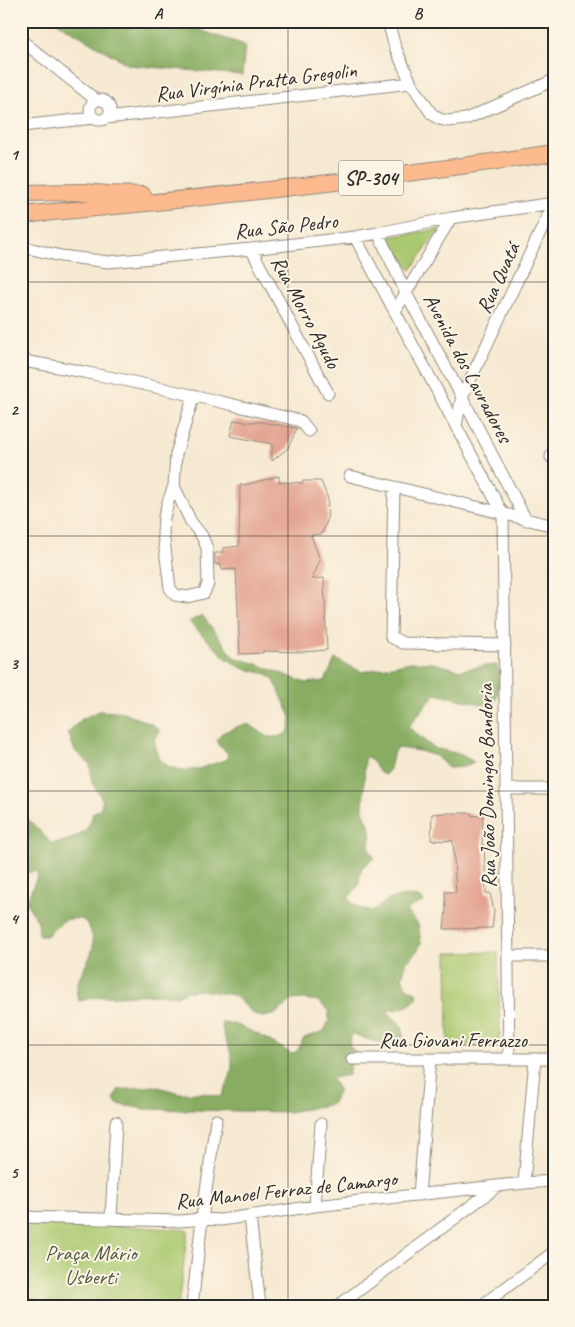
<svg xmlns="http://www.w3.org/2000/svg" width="575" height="1327" font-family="Caveat,sans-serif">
<rect width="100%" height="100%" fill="#fcf5e5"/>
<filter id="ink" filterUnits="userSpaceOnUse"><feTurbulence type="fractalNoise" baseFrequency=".02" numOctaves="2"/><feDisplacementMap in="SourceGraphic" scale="10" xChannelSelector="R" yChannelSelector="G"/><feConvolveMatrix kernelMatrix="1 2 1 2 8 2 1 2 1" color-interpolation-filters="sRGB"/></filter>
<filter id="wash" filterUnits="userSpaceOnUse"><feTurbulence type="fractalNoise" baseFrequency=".0096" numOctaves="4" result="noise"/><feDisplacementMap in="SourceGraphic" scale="20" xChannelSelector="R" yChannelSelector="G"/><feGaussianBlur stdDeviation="1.12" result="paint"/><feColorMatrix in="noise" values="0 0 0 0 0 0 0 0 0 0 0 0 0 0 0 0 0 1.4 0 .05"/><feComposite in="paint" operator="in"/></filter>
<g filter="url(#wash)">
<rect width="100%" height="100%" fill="#f6e9d1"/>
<path fill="#abc970" stroke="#6b7a4e" d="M440 229 411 270 388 237Z
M498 952 500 1035 498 1042 494 1045H448L447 953Z
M21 1220 188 1230 178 1306H97L21 1300Z"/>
<path fill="#88ad62" stroke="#5a6c46" d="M55 21H192L202 31 245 45 242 75 129 65Z
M202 615 234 657 254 663 306 683 325 681 335 659 362 672 411 662 432 663 461 670 483 666 497 665 501 682 496 699 491 706 435 694 408 727 434 748 459 754 474 762 463 767 448 768 436 756 420 751 398 748 394 751 390 769 385 775 380 773 371 759 367 757 365 759 363 811 371 829 369 849 374 858 362 867 358 886 349 897V900C357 907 367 915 377 908 380 906 383 903 386 901 396 896 411 895 421 898L424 902 412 906 406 911 418 924 421 943 418 950 406 963 402 978 406 987 417 993V998C409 1008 399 1009 387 1011 394 1019 405 1025 403 1037 387 1051 369 1039 353 1034L349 1041 350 1047 356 1052 349 1068V1075L331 1078 339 1091 332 1104 289 1112 144 1109 117 1104 114 1099 118 1090 154 1086 180 1093H203L221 1097C230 1079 236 1068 229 1048 225 1039 222 1032 222 1022 242 1023 275 1044 292 1054L298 1050 304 1038 324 1031 329 1021V1011L318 1001 304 999 292 1000 274 1015 261 1017 252 1013 234 995 201 990 187 991 177 996 158 994 97 997 79 1001C70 981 91 964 93 946 94 938 89 921 81 919 78 918 68 919 65 920 59 923 52 931 47 936H39L38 922 26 902 38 875 35 871 21 874V816L30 821 51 843C62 844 83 836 89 825 91 821 92 817 93 813L100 809 103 800 92 783 90 764 75 751 68 732 82 719 99 711 121 712 154 725 160 731 154 739 158 758 169 767 183 770 198 769 228 759 227 752 218 745 217 740 222 733 242 725H250L268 737H277L286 734 290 728 291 717 274 680 267 674 242 668 227 659 189 622Z"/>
<g id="blocks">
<path fill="#e3a28f" d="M234 420 246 422H260L297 428 288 448 272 461V444L230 436Z
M279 476V482L303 483V481H321L328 499 327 521 322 534 311 535 320 560 312 579 324 578 327 650 301 652 263 651V653L240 654 236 569 222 570 221 565 215 564V553H222L223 548 239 546 240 485 248 484Z
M444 813H471L472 816 483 815 482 845H484L486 893H490L494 911 492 928 444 929 446 910 445 892H456L453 841 431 840 432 814Z"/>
</g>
</g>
<g filter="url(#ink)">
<use href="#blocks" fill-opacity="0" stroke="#908a7e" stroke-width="1"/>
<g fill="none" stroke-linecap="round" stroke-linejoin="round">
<defs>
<path id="minor" d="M390 21V29L395 47 411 83 431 113 439 119 448 121 466 119 554 80
M21 40 96 100
M90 110a10 10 0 1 1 20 0a10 10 0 1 1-20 0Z
M106 118 411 83
M21 126 94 118
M378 233 406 293 462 397 526 520
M355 237 503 514 509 1059
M21 248 32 249 61 256 109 262 251 249 355 237 378 233 451 218 554 203
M251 249 328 393
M395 311 451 218
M21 361C45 364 69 369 93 374 163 387 232 405 301 421L309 431
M456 425 462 397 554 203
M551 457 554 449
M350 476 554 526
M174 486 191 522 202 536 207 548 208 584 204 593 187 597 175 595 170 588 163 533 164 517 168 502 174 486 176 454 194 395
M394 487 391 637 403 643 505 645
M506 789H554
M508 956H554
M352 1059H554
M524 1183 535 1059
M419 1195 430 1059
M315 1206 321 1124
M250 1216 260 1306
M21 1217 180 1221 202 1219 221 1220 315 1206 524 1183 554 1181
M111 1219 116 1122
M21 1304 36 1306
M192 1306 202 1219 216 1120
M338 1306 495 1188
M481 1306 554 1252"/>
<path id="highway" d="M21 193 83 192 108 194 143 195
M21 215C199 199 377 179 554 153"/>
</defs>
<use href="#minor" stroke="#908a7e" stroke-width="13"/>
<use href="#highway" stroke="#908a7e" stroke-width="18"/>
<use href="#minor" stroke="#fff" stroke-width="11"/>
<use href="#highway" stroke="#fcba8e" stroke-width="16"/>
</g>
</g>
<path fill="none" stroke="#2b2b2b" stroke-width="1" stroke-opacity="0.55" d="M288 21V1306M21 282H554M21 536H554M21 791H554M21 1045H554"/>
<g text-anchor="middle" stroke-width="4" stroke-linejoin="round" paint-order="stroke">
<rect fill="#fcf5e5" stroke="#6a6863" stroke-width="1" x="338.5" y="160.5" width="65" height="35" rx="4"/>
<g font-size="20" font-weight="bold" fill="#2b2b2b">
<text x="371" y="185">SP-304</text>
</g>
<g font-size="21" fill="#2b2b2b" stroke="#fcf5e5">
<text transform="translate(256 82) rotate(-7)" y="7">Rua Virgínia Pratta Gregolin</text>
<text transform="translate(286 226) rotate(-6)" y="7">Rua São Pedro</text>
<text transform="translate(498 278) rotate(-65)" y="7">Rua Quatá</text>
<text transform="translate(306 312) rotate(62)" y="7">Rua Morro Agudo</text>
<text transform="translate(468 368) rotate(62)" y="7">Avenida dos Lavradores</text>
<text transform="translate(487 786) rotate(-91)" y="7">Rua João Domingos Bandoria</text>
<text x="453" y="1047">Rua Giovani Ferrazzo</text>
<text transform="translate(286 1190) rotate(-6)" y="7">Rua Manoel Ferraz de Camargo</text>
</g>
<g font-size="21" fill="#515a40" stroke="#fcf5e5">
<text x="91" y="1260">Praça Mário<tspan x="91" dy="24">Usberti</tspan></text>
</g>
</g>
<rect width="575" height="1327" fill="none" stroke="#fcf5e5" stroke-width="55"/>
<rect x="28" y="28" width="520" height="1272" fill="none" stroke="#2b2b2b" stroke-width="2"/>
<g font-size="16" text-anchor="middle" font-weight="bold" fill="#2b2b2b">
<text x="158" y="19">A</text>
<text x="418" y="19">B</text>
<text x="14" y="160">1</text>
<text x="14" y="415">2</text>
<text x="14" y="669">3</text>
<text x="14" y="924">4</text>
<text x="14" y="1178">5</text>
</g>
</svg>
